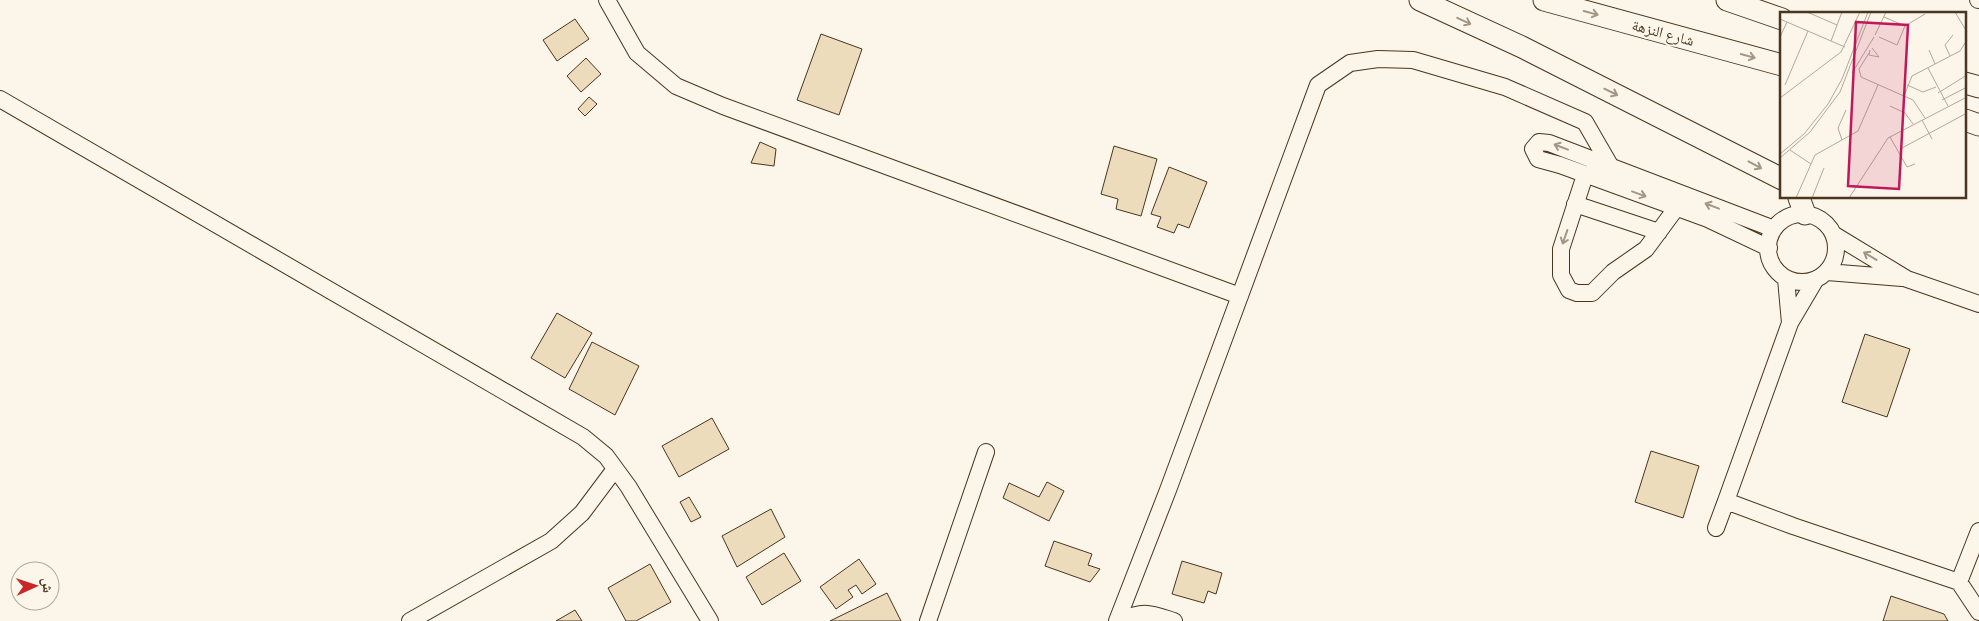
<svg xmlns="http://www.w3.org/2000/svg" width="1979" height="621" font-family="Roboto,'Noto Naskh Arabic',sans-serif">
<rect width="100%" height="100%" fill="#fbf6e9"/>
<path fill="#ecdcbc" stroke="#4a3520" d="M575 19 589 39 557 61 543 40Z
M821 34 862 49 839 115 797 100Z
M586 58 601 74 581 92 567 76Z
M589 97 597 104 585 116 578 109Z
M760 142 776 149 774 166 751 163Z
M1114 146 1157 159 1141 216 1116 209 1118 199 1101 194Z
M1169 167 1207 182 1189 228 1178 224 1174 233 1157 227 1161 217 1151 214Z
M557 313 592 333 565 378 531 358Z
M1865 334 1910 349 1887 417 1842 402Z
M592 342 639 366 615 415 569 389Z
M712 418 729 449 679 477 662 446Z
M1651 451 1699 466 1683 518 1635 502Z
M1047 482 1064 491 1049 521 1003 498 1009 483 1039 497Z
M689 497 701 517 691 522 680 502Z
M771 509 785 537 737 567 722 536Z
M1054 541 1092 554 1088 565 1100 569 1090 582 1045 566Z
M784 553 801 581 762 605 746 577Z
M859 559 876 584 862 594 856 585 848 590 853 597 836 609 820 587Z
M1182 561 1222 573 1216 594 1208 591 1204 603 1172 594Z
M650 564 671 602 636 621H626L608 588Z
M887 593 901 621H830Z
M1891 596 1944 614 1948 621H1883Z
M575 610 582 621H556Z"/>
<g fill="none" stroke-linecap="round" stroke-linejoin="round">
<defs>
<path id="minor" d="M607 0 637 53 676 86 723 106 1240 296
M1978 0H1979
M0 99 583 437 606 456 628 486 710 621
M1595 172 1585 175 1561 249V275L1569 290 1577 293H1592L1613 272 1646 249 1677 207
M1575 204 1659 232
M1768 248a34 34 0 1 1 68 0a34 34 0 1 1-68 0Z
M1833 234 1907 279 1979 304
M1769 248 1708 219 1560 165 1538 159 1533 149 1539 142 1549 143 1774 229
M1827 272 1902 278
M1786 279 1790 323
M1816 279 1790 323 1726 501 1793 526 1959 582
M1716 528 1726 501
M1979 531 1959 582 1979 612
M410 621 551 541 582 513 615 469
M928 621 986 452
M1117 621 1168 490 1318 85 1350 63 1378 59 1413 60 1505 87 1585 122 1611 167
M1119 621C1144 610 1149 613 1174 621"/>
<path id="major" d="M1420 0 1522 47 1782 179
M1544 0 1782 65
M1727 0 1782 19
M1965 83 1979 87
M1965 120 1979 125
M1799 198 1805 214"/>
</defs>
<use href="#minor" stroke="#4a3520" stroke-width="18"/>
<use href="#major" stroke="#4a3520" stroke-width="23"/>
<use href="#minor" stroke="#fbf6e9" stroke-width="16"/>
<use href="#major" stroke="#fbf6e9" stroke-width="21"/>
</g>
<defs><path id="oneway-shaft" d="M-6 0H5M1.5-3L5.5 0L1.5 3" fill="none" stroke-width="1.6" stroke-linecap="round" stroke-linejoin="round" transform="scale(1.25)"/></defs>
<g stroke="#a29684">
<use href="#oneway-shaft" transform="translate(1591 13) rotate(15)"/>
<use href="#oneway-shaft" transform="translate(1464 21) rotate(25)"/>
<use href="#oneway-shaft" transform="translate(1748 56) rotate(15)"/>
<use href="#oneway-shaft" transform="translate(1611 92) rotate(26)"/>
<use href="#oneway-shaft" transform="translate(1561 147) rotate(-159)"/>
<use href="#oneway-shaft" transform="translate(1755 165) rotate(28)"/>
<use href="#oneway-shaft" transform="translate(1639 194) rotate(20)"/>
<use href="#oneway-shaft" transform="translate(1712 206) rotate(-159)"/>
<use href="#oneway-shaft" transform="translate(1565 237) rotate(109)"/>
<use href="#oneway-shaft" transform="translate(1870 256) rotate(-149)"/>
</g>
<g text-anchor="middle" stroke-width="4" stroke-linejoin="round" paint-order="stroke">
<g font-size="15" fill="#4a3520" stroke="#fbf6e9">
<text transform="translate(1663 33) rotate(15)" y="5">شارع النزهة</text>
</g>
</g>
<g transform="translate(1780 12)">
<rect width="186" height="186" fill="#fbf6e9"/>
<path fill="none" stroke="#b4a999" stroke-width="1" d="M27 0 57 13M175 0 187 20M104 5 125 14 145 2M0 7 65 35M95 23 106 0M0 25 7 10M99 25 117 33 125 14M51 29 62 0M90 38 89 43 99 45 92 36M149 38 155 52M89 41 79 57 81 65 133 88 145 106M170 44 165 33 173 23M148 56 168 94M72 61 94 25M5 73 28 19M127 73 143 80 156 75M158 81 187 63M124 84 132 64 180 39 187 28M0 86 61 40 80 0M162 88 187 75M110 94 125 101 133 112M142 108 152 127M110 125 127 155 135 152M62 128 58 116 66 98M122 136 187 101M10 138 31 152M0 142 24 122 48 92 62 67 88 0M0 146 30 120 60 80 91 0M16 186 35 143 78 119 98 73M32 186 44 156M69 186 108 126 187 85"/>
<path fill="#c2185b" fill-opacity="0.15" stroke="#c2185b" stroke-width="2.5" d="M76 10 128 13 119 177 68 174Z"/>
<rect width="186" height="186" fill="none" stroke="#4a3520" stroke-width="2.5"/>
</g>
<g transform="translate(35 586) rotate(87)"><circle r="24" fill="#fbf6e9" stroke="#b4a999"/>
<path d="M0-4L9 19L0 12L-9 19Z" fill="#c62828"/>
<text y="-8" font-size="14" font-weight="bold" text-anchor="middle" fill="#4a3520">ش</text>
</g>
</svg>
